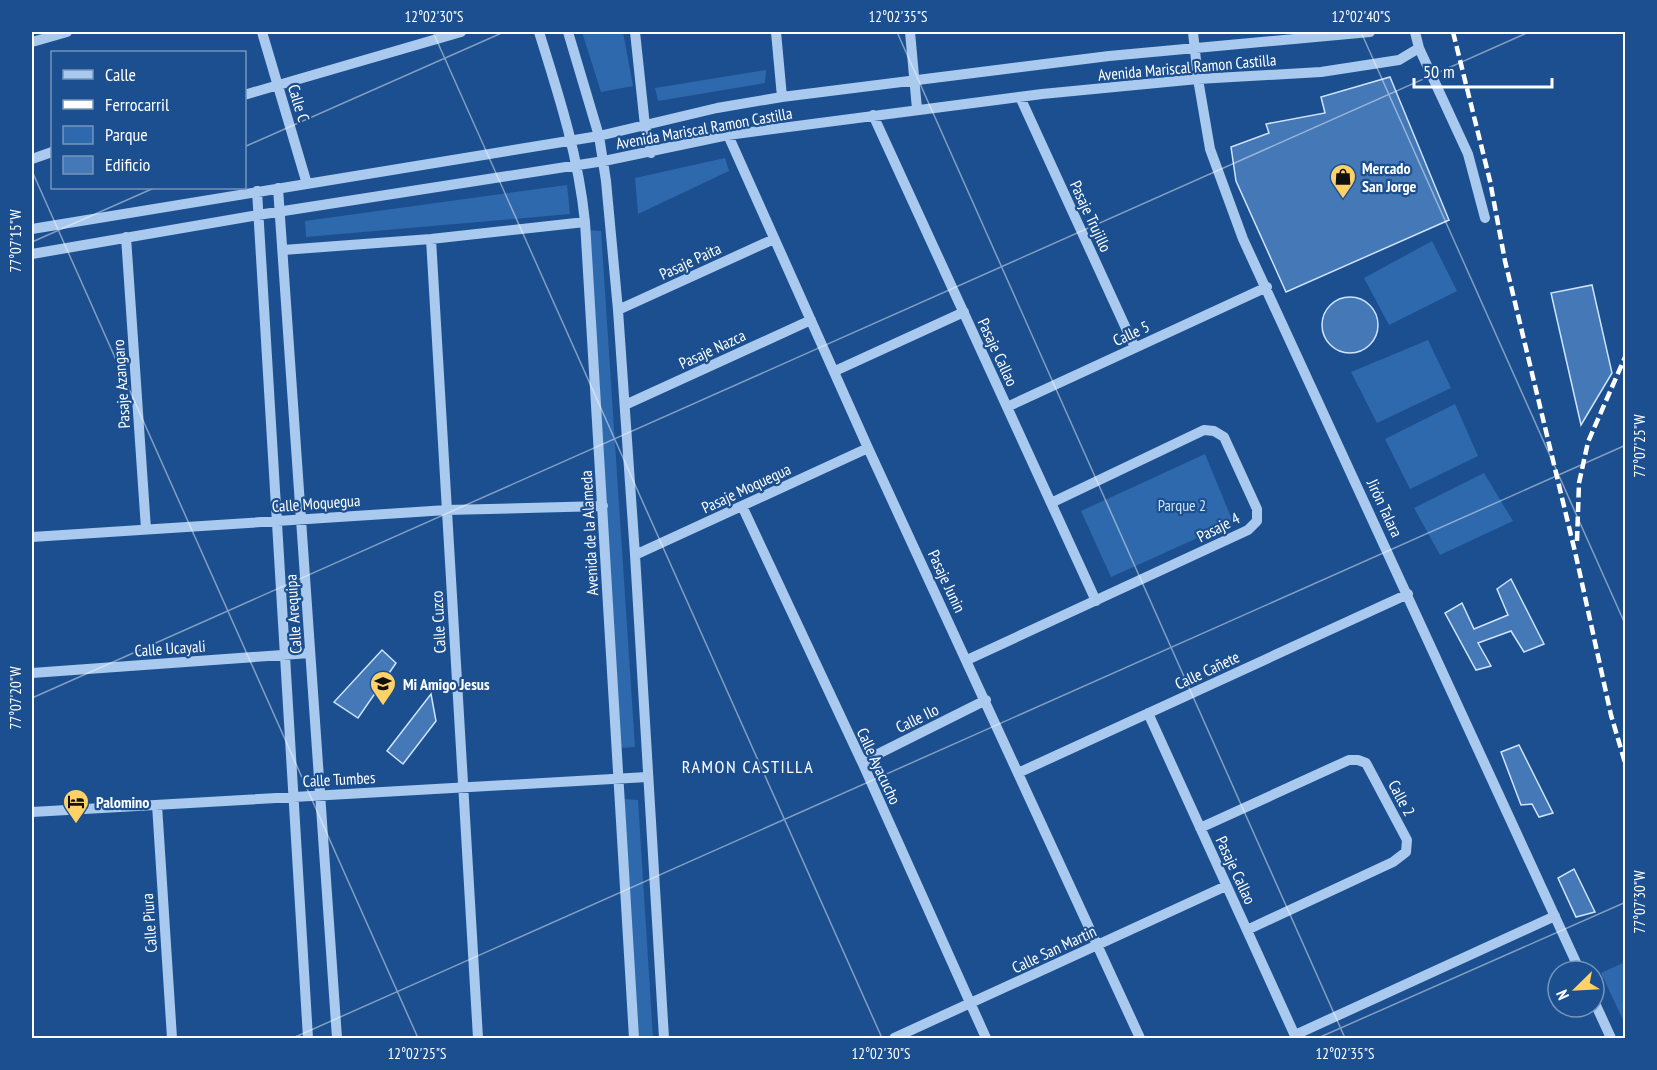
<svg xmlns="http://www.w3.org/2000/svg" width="1657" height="1070" font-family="'PT Sans Narrow',sans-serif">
<rect width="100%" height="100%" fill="#1b4f8f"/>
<path fill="#2e69ad" d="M582 32H623L633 86 601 92Z
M766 70 765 83 658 101 655 88Z
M725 158 729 171 638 214 635 178Z
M567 185 570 214 306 237 305 221Z
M587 230 601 231 635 747 620 748Z
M1432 241 1457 291 1389 325 1364 278Z
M1428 340 1451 388 1377 423 1351 372Z
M1455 404 1478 456 1410 489 1385 439Z
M1205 454 1233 522 1111 577 1081 511Z
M1484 473 1513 521 1440 555 1414 508Z
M622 799 638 800 653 1038H638Z
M1625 962V1024L1601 973Z"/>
<path fill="#4478b7" stroke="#cfe3fa" stroke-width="1.5" d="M1390 77 1449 220 1286 292 1236 181 1231 147 1269 133 1266 124 1325 113 1321 97Z
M1592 285 1612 373 1581 425 1551 293Z
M1322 325a28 28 0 1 1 56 0a28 28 0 1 1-56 0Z
M1511 579 1544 644 1524 652 1511 631 1478 643 1491 666 1476 670 1445 613 1462 603 1474 629 1508 615 1497 589Z
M382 650 396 663 358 718 334 702Z
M431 694 436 721 403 764 387 751Z
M1519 745 1553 813 1539 817 1532 804 1521 805 1501 752Z
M1574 869 1595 912 1576 917 1558 878Z"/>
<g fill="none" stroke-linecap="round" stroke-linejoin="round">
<path stroke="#a9c9ee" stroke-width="10" d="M262 32 307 184
M539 32C559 96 578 154 585 222L634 1038
M568 32 599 136 606 181 618 310 635 555 664 1038
M635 32 645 126 651 153
M776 32 782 97
M910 32 917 109
M1193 32 1198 79 1210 149 1243 239 1580 971
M1415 32 1419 48 1468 154 1485 218
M32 42 67 32
M244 95 461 32
M1020 97 1135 348
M873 115 1096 601
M728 135 868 448 1140 1038
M32 159 52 152
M278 188 337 1038
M257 191 308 1038
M32 229 599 136 717 108 782 97 1109 56 1370 32
M126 237 146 529
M431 239 478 1038
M283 250 431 239 585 222
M32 254 258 215 604 161 728 135 1042 94 1198 79 1321 72 1399 60 1419 48
M618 310 774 239
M835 371 964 312
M625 405 811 320
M1007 407 1267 287
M742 506 862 762 986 1038
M32 537 447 510 603 506
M635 555 868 448
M967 660 1248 530 1257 521V509L1224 437 1214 431 1204 430 1051 503
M32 673 310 653
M1148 713 1296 1038
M862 762 986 700
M1018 773 1408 594
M157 805 172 1038
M32 812 647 777
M1200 828 1349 760H1358L1366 763 1407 840 1406 852 1393 862 1247 930
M1594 1001 1611 1038
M1295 1035 1555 916
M894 1038 1226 886"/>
<path stroke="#fff" stroke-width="4.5" stroke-dasharray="10 4.5" stroke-linecap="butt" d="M1453 32 1490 181 1505 261 1576 556 1611 715 1626 766
M1577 541 1579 483 1588 442 1626 355"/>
</g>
<path fill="none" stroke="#fff" stroke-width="1.5" stroke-opacity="0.45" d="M433 32 882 1038M897 32 1345 1038M1361 32 1626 626M244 147 504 32M32 171 418 1038M32 242 154 188M32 698 1529 32M293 1038 1626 445M1318 1038 1626 902"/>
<defs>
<symbol id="shop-pin" viewBox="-11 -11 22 30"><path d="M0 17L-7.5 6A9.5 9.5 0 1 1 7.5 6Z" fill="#ffd166" stroke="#1b4f8f"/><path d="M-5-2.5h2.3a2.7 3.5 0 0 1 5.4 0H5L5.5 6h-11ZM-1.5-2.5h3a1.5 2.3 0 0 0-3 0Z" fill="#111"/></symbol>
<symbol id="school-pin" viewBox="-11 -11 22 30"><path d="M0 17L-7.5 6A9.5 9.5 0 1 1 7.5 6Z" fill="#ffd166" stroke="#1b4f8f"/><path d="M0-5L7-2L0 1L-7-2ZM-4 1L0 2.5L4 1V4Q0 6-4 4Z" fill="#111"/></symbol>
<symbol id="hotel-pin" viewBox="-11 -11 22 30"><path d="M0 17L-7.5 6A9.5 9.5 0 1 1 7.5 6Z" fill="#ffd166" stroke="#1b4f8f"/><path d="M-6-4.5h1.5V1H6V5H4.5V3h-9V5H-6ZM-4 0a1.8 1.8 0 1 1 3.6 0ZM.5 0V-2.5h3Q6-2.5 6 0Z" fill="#111"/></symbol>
</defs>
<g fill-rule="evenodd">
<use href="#shop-pin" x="1328" y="162" width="30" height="40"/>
<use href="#school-pin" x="368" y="669" width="30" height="40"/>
<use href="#hotel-pin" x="61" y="787" width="30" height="40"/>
</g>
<g text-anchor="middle" stroke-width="4.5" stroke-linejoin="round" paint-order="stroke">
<g font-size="16" fill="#fff" stroke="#1b4f8f">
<text transform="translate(1187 67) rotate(-5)" y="6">Avenida Mariscal Ramon Castilla</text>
<text transform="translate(299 103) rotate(73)" y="6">Calle C</text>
<text transform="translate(704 128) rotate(-10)" y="6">Avenida Mariscal Ramon Castilla</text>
<text transform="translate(1091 216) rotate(65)" y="6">Pasaje Trujillo</text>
<text transform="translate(690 261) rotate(-25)" y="6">Pasaje Paita</text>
<text transform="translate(1131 333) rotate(-25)" y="6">Calle 5</text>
<text transform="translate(712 349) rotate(-25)" y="6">Pasaje Nazca</text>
<text transform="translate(998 352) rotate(65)" y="6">Pasaje Callao</text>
<text transform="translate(121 384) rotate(-94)" y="6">Pasaje Azangaro</text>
<text transform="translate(746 488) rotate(-25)" y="6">Pasaje Moquegua</text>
<text transform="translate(316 503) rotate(-4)" y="6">Calle Moquegua</text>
<text transform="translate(1385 508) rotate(65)" y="6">Jirón Talara</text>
<text transform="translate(1218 527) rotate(-27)" y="6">Pasaje 4</text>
<text transform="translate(589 533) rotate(-93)" y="6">Avenida de la Alameda</text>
<text transform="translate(947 581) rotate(65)" y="6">Pasaje Junin</text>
<text transform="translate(293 614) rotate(-94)" y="6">Calle Arequipa</text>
<text transform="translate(438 622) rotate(-93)" y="6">Calle Cuzco</text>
<text transform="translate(170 648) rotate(-4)" y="6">Calle Ucayali</text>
<text transform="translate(1207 670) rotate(-25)" y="6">Calle Cañete</text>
<text transform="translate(917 718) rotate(-26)" y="6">Calle Ilo</text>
<text transform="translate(879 766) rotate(65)" y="6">Calle Ayacucho</text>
<text transform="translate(339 779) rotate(-3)" y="6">Calle Tumbes</text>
<text transform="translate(1402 798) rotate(62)" y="6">Calle 2</text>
<text transform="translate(1236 870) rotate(65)" y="6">Pasaje Callao</text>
<text transform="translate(149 923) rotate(-94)" y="6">Calle Piura</text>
<text transform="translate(1054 949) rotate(-25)" y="6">Calle San Martin</text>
</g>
<g font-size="16" font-weight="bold" fill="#fff" stroke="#1b4f8f" text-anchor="start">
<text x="1362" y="174">Mercado<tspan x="1362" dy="18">San Jorge</tspan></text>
<text x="403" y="690">Mi Amigo Jesus</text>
<text x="96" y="808">Palomino</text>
</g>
<g font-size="16" fill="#cfe3fa" stroke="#1b4f8f">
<text x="1182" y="511">Parque 2</text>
</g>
<g font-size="18" letter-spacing="1.5" fill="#fff" stroke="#1b4f8f">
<text x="748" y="773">RAMON CASTILLA</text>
</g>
</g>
<rect width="1657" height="1070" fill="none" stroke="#1b4f8f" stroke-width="66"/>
<rect x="51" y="51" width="195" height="138" fill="#1b4f8f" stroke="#7695bc" stroke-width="1.5"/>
<rect x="63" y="70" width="30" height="9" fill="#a9c9ee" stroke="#7695bc" stroke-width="1.5"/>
<text x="105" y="81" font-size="18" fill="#ffffff">Calle</text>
<rect x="63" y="100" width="30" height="9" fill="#ffffff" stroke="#7695bc" stroke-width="1.5"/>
<text x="105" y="111" font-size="18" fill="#ffffff">Ferrocarril</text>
<rect x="63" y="126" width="30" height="18" fill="#2e69ad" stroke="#7695bc" stroke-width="1.5"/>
<text x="105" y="141" font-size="18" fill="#ffffff">Parque</text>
<rect x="63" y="156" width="30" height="18" fill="#4478b7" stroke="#7695bc" stroke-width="1.5"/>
<text x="105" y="171" font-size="18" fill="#ffffff">Edificio</text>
<g transform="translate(1576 989) rotate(246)"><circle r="28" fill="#1b4f8f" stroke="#7695bc" stroke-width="1.5"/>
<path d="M0-4.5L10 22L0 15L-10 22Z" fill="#ffd166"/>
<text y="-9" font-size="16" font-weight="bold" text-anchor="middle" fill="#ffffff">N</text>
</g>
<path d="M1414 78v9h138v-9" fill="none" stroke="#ffffff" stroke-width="3"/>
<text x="1423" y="78" font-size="18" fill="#ffffff" stroke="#1b4f8f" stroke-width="4.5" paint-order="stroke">50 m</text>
<rect x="33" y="33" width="1591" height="1004" fill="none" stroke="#fff" stroke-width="2"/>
<g font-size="15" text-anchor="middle" fill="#fff">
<text x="434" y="22">12°02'30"S</text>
<text x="898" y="22">12°02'35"S</text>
<text x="1361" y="22">12°02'40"S</text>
<text transform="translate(16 241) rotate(-90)" y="5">77°07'15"W</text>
<text transform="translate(1640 446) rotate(-90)" y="5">77°07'25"W</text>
<text transform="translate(16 698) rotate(-90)" y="5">77°07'20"W</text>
<text transform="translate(1640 902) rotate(-90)" y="5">77°07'30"W</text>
<text x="417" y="1059">12°02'25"S</text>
<text x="881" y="1059">12°02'30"S</text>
<text x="1345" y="1059">12°02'35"S</text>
</g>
</svg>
